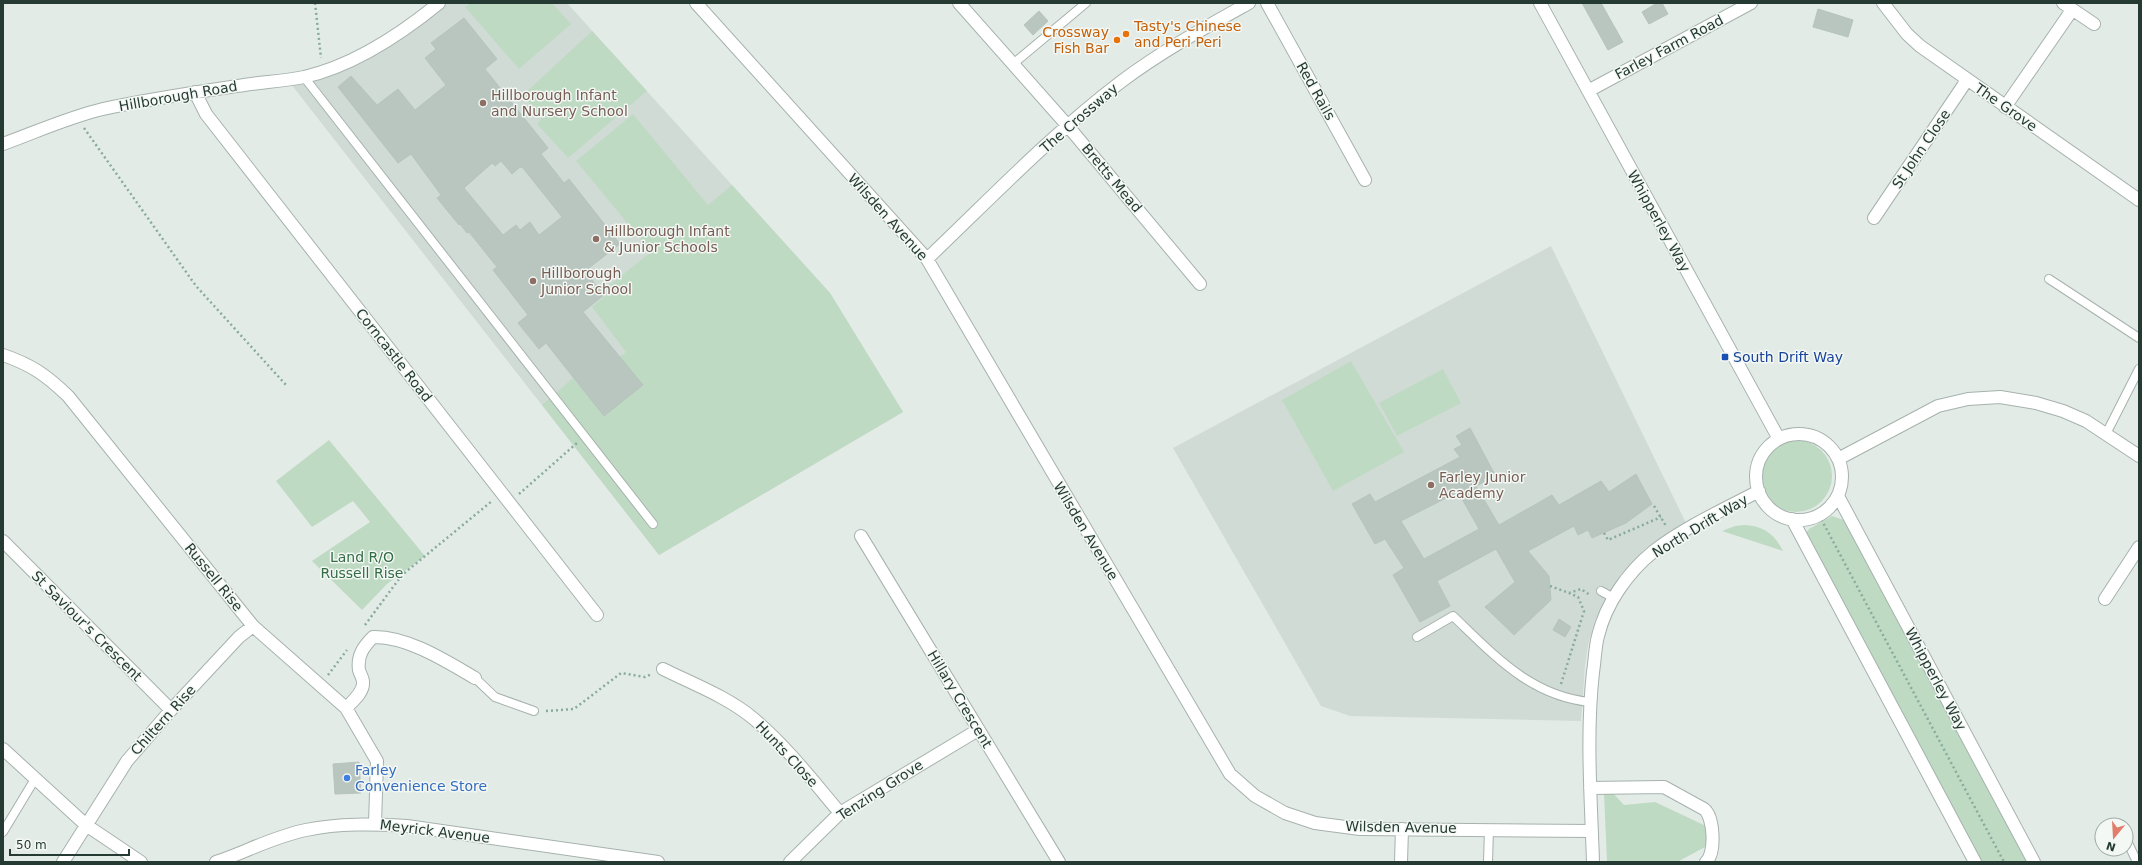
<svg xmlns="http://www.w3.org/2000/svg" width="2142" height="865" font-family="'DejaVu Sans',sans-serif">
<rect width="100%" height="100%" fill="#e3ebe7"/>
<path fill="#d1dbd6" d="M439 3H567L830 293 903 412 659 555 287 79 356 57Z
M1551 246 1686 523 1646 548 1621 574 1595 620 1588 645 1585 666 1581 721 1350 716 1321 706 1173 448Z"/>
<path fill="#bfdac3" d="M470 3H552L571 24 519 69 465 7Z
M592 31 647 91 568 158 537 124 541 119 523 95Z
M633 114 708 205 732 185 830 293 903 412 659 555 542 405 573 378 581 387 626 352 592 307 609 293 606 288 651 252 576 161Z
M1351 361 1404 452 1333 491 1282 400Z
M1443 369 1461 403 1397 436 1379 403Z
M1760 476a36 36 0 1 1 72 0a36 36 0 1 1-72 0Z
M329 440 425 556 387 584 362 610 312 561 370 522 353 501 312 527 276 481Z
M1832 516 1844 520 2027 862H1979L1805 534 1809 529Z
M1744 525C1763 526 1774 533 1783 551L1722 531 1735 526Z
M1612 792 1624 805 1655 802 1706 826 1707 846 1677 862H1607L1604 793Z"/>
<path fill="#b9c6bf" stroke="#b6c4bd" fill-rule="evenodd" d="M1582 3H1601L1623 42 1608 50Z
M1657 3H1662L1668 14 1649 24 1642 12Z
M1818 9 1853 20 1848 37 1813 27Z
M1039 11 1048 21 1033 35 1024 25Z
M464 18 497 59 485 69 548 148 541 154 564 183 569 179 620 244 585 271 604 295 583 312 643 385 604 416 546 343 539 349 518 323 528 315 493 270 497 267 469 232 467 233 460 224 459 225 437 198 441 195 411 154 398 163 338 87 351 76 377 105 398 89 415 110 446 85 425 58 436 49 431 43ZM501 161 512 174 520 167 523 168 562 217 539 235 530 222 520 230 516 225 503 235 464 188 492 163 495 166Z
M1470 428 1494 473 1483 479 1484 482 1476 486 1499 525 1552 495 1559 505 1601 481 1609 492 1636 474 1652 504 1626 523 1592 538 1588 530 1578 535 1574 526 1528 551 1549 576 1551 600 1514 635 1485 607 1515 582 1496 549 1437 581 1450 606 1420 622 1393 575 1404 568 1385 539 1375 544 1352 504 1370 494 1375 502 1460 457 1454 449 1462 445 1456 436ZM1458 492 1479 529 1424 559 1401 521Z
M1559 619 1571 627 1565 637 1553 630Z
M359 762 361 793 335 794 333 764Z"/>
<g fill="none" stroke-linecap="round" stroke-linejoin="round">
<defs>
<path id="lane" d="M1013 64 1086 3
M304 77 653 524
M2049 279 2139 338
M2106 434 2139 369
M1601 591 1614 598
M1417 637 1453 616C1494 655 1530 696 1590 702
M475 678 495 697 534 711
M3 832 35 779
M2128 843 2137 862
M1488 862 1489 829"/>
<path id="street" d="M696 3 927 259 1230 774 1255 796 1285 813 1315 823 1360 829 1592 831
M959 3 1067 125 1200 284
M1267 3 1365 180
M1540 3 1779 439
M1883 3 1907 34 1920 46 2139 200
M2063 3 2094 24
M1588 91 1751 3
M195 92 206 114 597 615
M2005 107 2072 10
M3 144C36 132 69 117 103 109 149 99 197 92 244 85 264 82 284 81 304 77 352 66 401 34 439 3
M1874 218 1967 80
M927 259C991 198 1052 134 1122 81 1162 51 1206 27 1249 3
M3 355C32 365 46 375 68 396L253 626 346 708 377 761 375 824
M1756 477a43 43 0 1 1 86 0a43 43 0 1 1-86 0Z
M1838 459 1938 406 1968 399 2000 397 2036 403 2063 411 2086 421 2139 456
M1838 496 2034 862
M1792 519 1975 862
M861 536 1059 862
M3 541 171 710
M2105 599 2139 547
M663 669C693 684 728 697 754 719 787 747 813 781 840 813
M346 708C353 701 364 692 363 682 363 678 360 674 359 670 357 656 363 647 373 637 407 636 446 661 475 678
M3 749 86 825 141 862
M1590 788 1664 787 1704 809C1714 817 1716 853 1706 862
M63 862 127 761 171 710 239 637 253 626
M216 862C246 852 275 836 306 830 340 823 372 824 407 826L658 862
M790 862 840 813 978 730
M1401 862 1402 829
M1593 862C1591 799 1586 735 1593 672 1595 660 1595 647 1598 636 1606 603 1628 572 1654 551 1683 528 1725 509 1759 491"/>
</defs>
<use href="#lane" stroke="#a6b2ad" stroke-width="10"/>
<use href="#street" stroke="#a6b2ad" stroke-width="14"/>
<path stroke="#87ab9c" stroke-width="2.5" stroke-dasharray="2 3" stroke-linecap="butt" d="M315 3 321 58
M84 128 196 286 286 385
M519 494 577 443
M1654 506 1666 526
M1819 515 2004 862
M1604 533 1608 540 1661 517
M1550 586 1569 593 1581 589 1590 595
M365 625 402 575 492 501
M328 675 347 650
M1561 684 1584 611 1578 597 1569 593
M546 711 574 709 621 673 645 677 652 674"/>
<use href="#lane" stroke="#fff" stroke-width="8"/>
<use href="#street" stroke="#fff" stroke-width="12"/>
</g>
<g fill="#e8710a" stroke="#f3f8f5" stroke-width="1.5">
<circle cx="1126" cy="34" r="4"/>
<circle cx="1117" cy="40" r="4"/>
</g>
<g fill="#8d6e63" stroke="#f3f8f5" stroke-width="1.5">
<circle cx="483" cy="103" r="4"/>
<circle cx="596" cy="239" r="4"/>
<circle cx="533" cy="281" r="4"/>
<circle cx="1431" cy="485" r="4"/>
</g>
<rect fill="#1a4fb4" stroke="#f3f8f5" stroke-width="1.5" x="1721" y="353" width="8" height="8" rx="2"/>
<circle fill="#3f7fe0" stroke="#f3f8f5" stroke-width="1.5" cx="347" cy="778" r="4"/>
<g text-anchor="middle" stroke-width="3" stroke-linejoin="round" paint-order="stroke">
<g font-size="14" fill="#c56008" stroke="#f3f8f5" text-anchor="start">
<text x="1134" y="31">Tasty's Chinese<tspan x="1134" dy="16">and Peri Peri</tspan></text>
<text x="1109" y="37" text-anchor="end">Crossway<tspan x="1109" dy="16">Fish Bar</tspan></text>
</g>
<g font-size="14" fill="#253a33" stroke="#f3f8f5">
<text transform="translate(1669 47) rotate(-28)" y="5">Farley Farm Road</text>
<text transform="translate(1316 91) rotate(61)" y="5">Red Rails</text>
<text transform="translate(178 96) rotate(-10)" y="5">Hillborough Road</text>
<text transform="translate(2006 107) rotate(35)" y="5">The Grove</text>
<text transform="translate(1079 118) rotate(-41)" y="5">The Crossway</text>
<text transform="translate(1921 149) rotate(-56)" y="5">St John Close</text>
<text transform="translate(1112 178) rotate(50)" y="5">Bretts Mead</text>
<text transform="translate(888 217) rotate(48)" y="5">Wilsden Avenue</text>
<text transform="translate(1659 221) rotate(61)" y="5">Whipperley Way</text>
<text transform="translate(394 355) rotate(52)" y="5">Corncastle Road</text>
<text transform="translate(1700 526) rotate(-31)" y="5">North Drift Way</text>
<text transform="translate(1086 531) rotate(59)" y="5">Wilsden Avenue</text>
<text transform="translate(214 577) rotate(51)" y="5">Russell Rise</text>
<text transform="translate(87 626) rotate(45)" y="5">St Saviour's Crescent</text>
<text transform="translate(1936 679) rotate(62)" y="5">Whipperley Way</text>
<text transform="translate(960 699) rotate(59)" y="5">Hillary Crescent</text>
<text transform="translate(163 720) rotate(-48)" y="5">Chiltern Rise</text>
<text transform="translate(787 754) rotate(47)" y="5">Hunts Close</text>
<text transform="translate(880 790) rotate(-33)" y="5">Tenzing Grove</text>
<text transform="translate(1401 827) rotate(1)" y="5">Wilsden Avenue</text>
<text transform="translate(435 831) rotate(7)" y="5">Meyrick Avenue</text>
</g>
<g font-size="14" fill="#785e54" stroke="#f3f8f5" text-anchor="start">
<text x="491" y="100">Hillborough Infant<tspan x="491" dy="16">and Nursery School</tspan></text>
<text x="604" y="236">Hillborough Infant<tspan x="604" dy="16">&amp; Junior Schools</tspan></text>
<text x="541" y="278">Hillborough<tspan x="541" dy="16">Junior School</tspan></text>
<text x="1439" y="482">Farley Junior<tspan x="1439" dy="16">Academy</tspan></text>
</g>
<g font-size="14" fill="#164399" stroke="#f3f8f5" text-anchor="start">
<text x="1733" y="362">South Drift Way</text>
</g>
<g font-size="14" fill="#346c44" stroke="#f3f8f5">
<text x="362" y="562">Land R/O<tspan x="362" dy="16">Russell Rise</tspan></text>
</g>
<g font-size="14" fill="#366cbe" stroke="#f3f8f5" text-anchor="start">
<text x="355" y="775">Farley<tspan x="355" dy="16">Convenience Store</tspan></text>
</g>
</g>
<rect width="2142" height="865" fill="none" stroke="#253a33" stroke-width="8"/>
<g transform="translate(2114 837) rotate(198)"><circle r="19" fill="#f3f8f5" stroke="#a1aca7"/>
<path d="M0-3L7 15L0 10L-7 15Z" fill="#e27d6b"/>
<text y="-6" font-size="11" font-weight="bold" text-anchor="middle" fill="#253a33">N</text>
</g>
<path d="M10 849v6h119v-6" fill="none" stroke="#253a33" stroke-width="2"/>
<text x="16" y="849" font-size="12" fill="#253a33" stroke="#f3f8f5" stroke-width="3" paint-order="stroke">50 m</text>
</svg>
